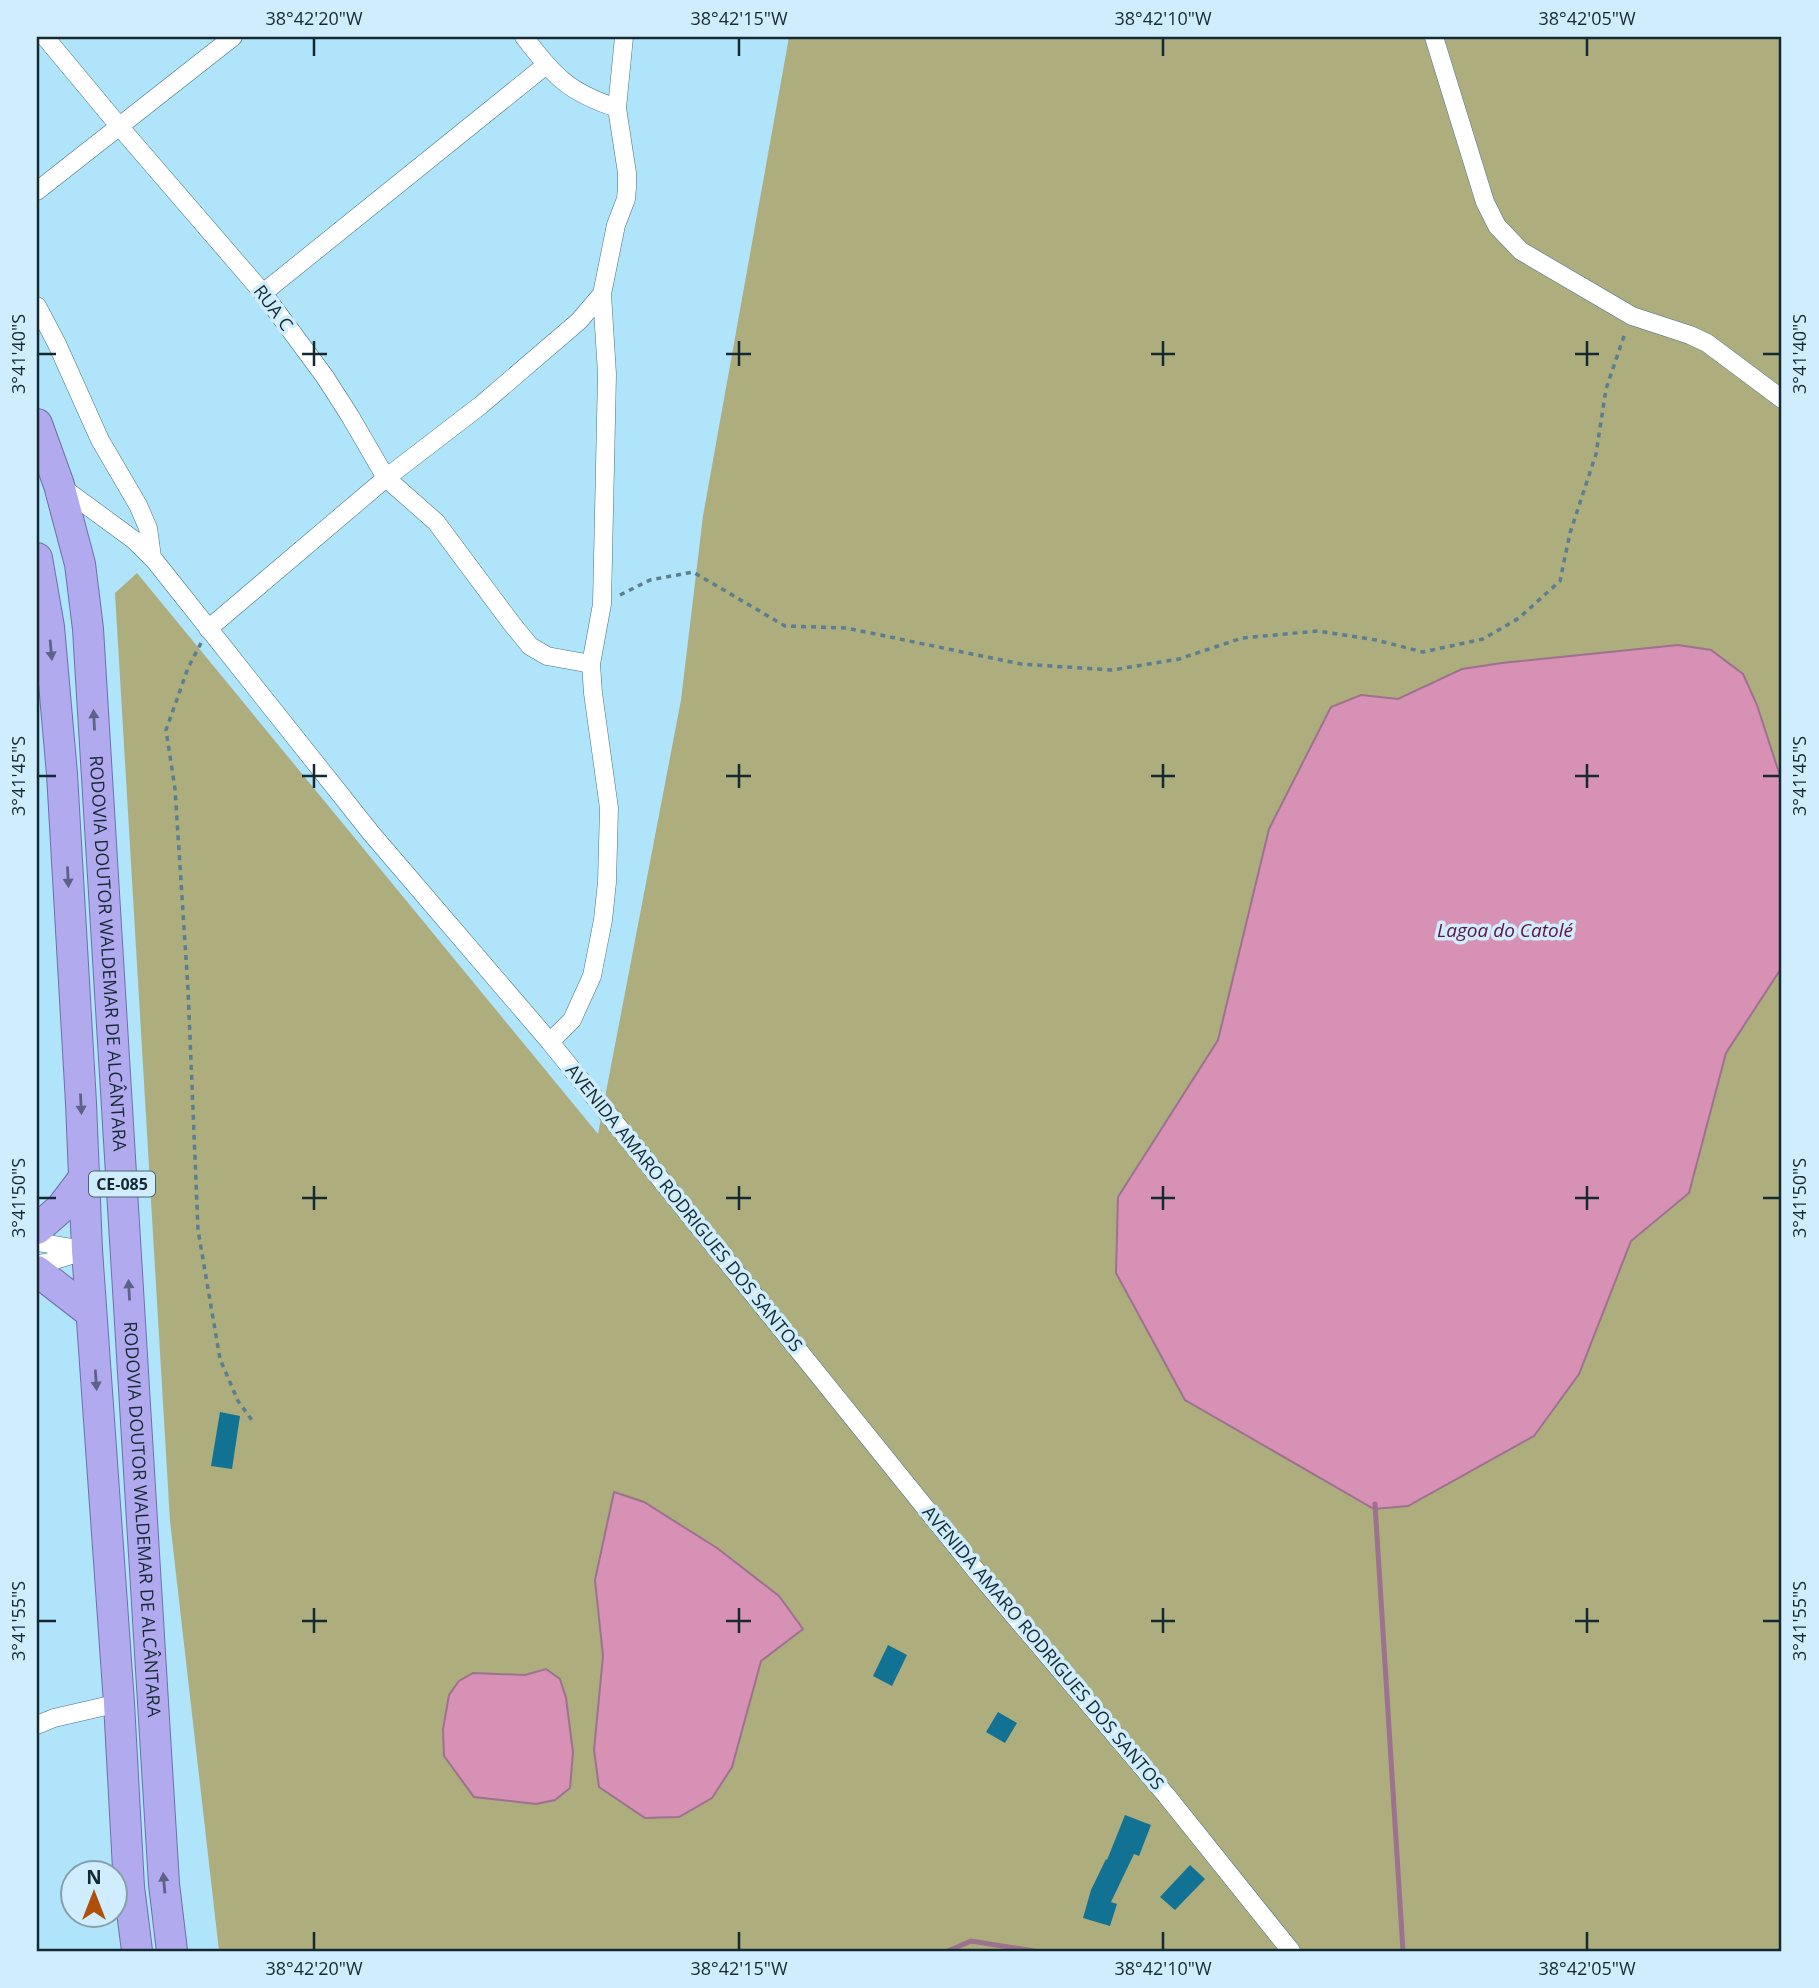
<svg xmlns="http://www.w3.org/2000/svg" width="1819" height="1988" font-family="'Open Sans',sans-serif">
<rect width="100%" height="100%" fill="#afe4fb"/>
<path fill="#adad7e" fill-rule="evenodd" d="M789 37H1782V782L1757 705 1743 674 1678 645 1502 663 1462 669 1398 699 1361 695 1269 829 1218 1040 1118 1197 1579 1374 1631 1241 1689 1193 1726 1053 1782 967V1951H219L170 1521 115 593 137 573 598 1134 681 700 703 516ZM614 1493 644 1502 717 1548 779 1596 732 1767 594 1750 603 1656 595 1580ZM546 1669 443 1729 449 1695 459 1681 474 1673 525 1675Z"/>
<path fill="#d791b5" stroke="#9d728e" stroke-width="2" d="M1678 645 1711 650 1743 674 1757 705 1782 782V967L1726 1053 1689 1193 1631 1241 1579 1374 1534 1436 1408 1506 1374 1509 1185 1400 1116 1273 1118 1197 1218 1040 1269 829 1331 707 1361 695 1398 699 1462 669 1502 663Z
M614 1492 644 1502 717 1548 779 1596 803 1629 761 1661 732 1767 712 1798 679 1817 645 1818 599 1787 594 1750 603 1656 595 1580Z
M546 1669 560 1679 566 1698 573 1752 570 1788 555 1800 536 1804 474 1797 444 1756 443 1729 449 1695 459 1681 473 1673 525 1675Z"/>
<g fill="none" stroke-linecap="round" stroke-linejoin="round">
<path stroke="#9d728e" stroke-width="5" d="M1375 1504 1403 1951
M948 1951 971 1941 1034 1951"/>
</g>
<path fill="#127293" d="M220 1412 240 1416 232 1469 211 1466Z
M888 1645 907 1655 892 1686 873 1676Z
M998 1712 1017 1723 1005 1743 986 1732Z
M1125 1815 1151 1825 1139 1856 1134 1854 1111 1902 1117 1904 1110 1926 1083 1918 1091 1890 1106 1859 1107 1860Z
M1190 1865 1205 1879 1175 1910 1160 1897Z"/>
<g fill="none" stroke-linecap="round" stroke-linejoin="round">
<defs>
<path id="minor" d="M45 37 119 126 263 293 325 377 350 416 386 478 436 522 512 624 530 646 547 656 591 664
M524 37C555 76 567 92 617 108
M1434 37 1485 202 1497 226 1521 251 1632 316 1690 335 1707 343 1782 399
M37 191 233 37
M263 293 546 65
M37 306 57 344 100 440 138 505 148 528 152 557
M59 485 134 540 155 561 371 833 550 1042 978 1573 1166 1795 1291 1951
M208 629 386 478 481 405 579 321 602 294
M550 1042 572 1020 592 976 603 920 607 882 609 808 593 693 591 664 602 604 607 374 602 294 616 225 626 199 627 187V173L617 108 624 37
M37 1242 84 1250
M37 1264 46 1263 87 1250
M37 1725 54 1718 119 1703"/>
<g id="trunk">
<path id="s1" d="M37 424 59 485 80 564 88 629 164 1884 172 1951"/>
<path d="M37 558 49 627 62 774 81 1103 87 1250 119 1703 129 1887 137 1951"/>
<path d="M37 1229 61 1208 83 1179"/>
<path d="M37 1271 91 1313"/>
</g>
</defs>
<use href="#minor" stroke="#427389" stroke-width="19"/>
<use href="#trunk" stroke="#6e6faa" stroke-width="32"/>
<path stroke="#5c7f8f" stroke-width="3.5" stroke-dasharray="5 5" stroke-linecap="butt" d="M620 595 650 580 693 572 785 626 846 628 1021 664 1112 670 1179 659 1242 638 1318 631 1376 640 1423 652 1483 639 1519 618 1560 581 1570 533 1596 454 1606 389 1625 333
M201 643 188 668 166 730 175 789 188 989 198 1230 220 1359 238 1401 254 1423"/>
<use href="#minor" stroke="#fff" stroke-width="18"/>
<use href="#trunk" stroke="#b2aaef" stroke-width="30"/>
</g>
<defs><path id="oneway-solid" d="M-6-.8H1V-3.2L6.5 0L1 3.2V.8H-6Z" transform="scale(1.75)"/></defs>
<g fill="#5c6387">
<use href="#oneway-solid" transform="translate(51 650) rotate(85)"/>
<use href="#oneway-solid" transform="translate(94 720) rotate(-93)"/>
<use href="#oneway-solid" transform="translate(68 877) rotate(87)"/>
<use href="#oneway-solid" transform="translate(81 1104) rotate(87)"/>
<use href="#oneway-solid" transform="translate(129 1290) rotate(-93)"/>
<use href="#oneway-solid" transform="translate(96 1380) rotate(86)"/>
<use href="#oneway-solid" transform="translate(164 1883) rotate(-95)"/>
</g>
<path fill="none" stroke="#152932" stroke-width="2.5" d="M314 38V56M739 38V56M1163 38V56M1587 38V56M314 341V366M739 341V366M1163 341V366M1587 341V366M38 354H56M302 354H327M726 354H751M1151 354H1175M1575 354H1599M1763 354H1780M314 764V788M739 764V788M1163 764V788M1587 764V788M38 776H56M302 776H327M726 776H751M1151 776H1175M1575 776H1599M1763 776H1780M314 1186V1210M739 1186V1210M1163 1186V1210M1587 1186V1210M38 1198H56M302 1198H327M726 1198H751M1151 1198H1175M1575 1198H1599M1763 1198H1780M314 1608V1633M739 1608V1633M1163 1608V1633M1587 1608V1633M38 1621H56M302 1621H327M726 1621H751M1151 1621H1175M1575 1621H1599M1763 1621H1780M314 1932V1950M739 1932V1950M1163 1932V1950M1587 1932V1950"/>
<g text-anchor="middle" stroke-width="7" stroke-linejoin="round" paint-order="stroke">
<rect fill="#cfedfc" stroke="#4d646f" stroke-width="2" x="89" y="1171.5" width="66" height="25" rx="5"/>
<g font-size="16" font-weight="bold" fill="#152932">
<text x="122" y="1190">CE-085</text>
</g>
<g font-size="18" fill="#152932" stroke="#cfedfc">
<text transform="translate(273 308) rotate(53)" y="6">RUA C</text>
<text dy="6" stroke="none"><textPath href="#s1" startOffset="537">RODOVIA DOUTOR WALDEMAR DE ALCÂNTARA</textPath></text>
<text transform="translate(684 1208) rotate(51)" y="6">AVENIDA AMARO RODRIGUES DOS SANTOS</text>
<text dy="6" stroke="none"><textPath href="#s1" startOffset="1104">RODOVIA DOUTOR WALDEMAR DE ALCÂNTARA</textPath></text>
<text transform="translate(1043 1648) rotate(50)" y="6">AVENIDA AMARO RODRIGUES DOS SANTOS</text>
</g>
<g font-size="19" font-style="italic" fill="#620f43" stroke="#cfedfc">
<text x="1505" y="937">Lagoa do Catolé</text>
</g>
</g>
<rect width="1819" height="1988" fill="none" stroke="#cfedfc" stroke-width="77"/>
<g transform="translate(94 1894)"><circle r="33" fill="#cfedfc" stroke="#859fab" stroke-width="2"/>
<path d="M0-5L12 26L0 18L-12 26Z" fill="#af4f09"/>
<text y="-10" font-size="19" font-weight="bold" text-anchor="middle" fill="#152932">N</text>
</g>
<rect x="38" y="38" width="1742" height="1912" fill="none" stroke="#152932" stroke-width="2.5"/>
<g font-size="18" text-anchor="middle" fill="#152932">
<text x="314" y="25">38°42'20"W</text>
<text x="739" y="25">38°42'15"W</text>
<text x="1163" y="25">38°42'10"W</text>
<text x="1587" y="25">38°42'05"W</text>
<text transform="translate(19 354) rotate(-90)" y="6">3°41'40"S</text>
<text transform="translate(1800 354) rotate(-90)" y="6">3°41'40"S</text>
<text transform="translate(19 776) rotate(-90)" y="6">3°41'45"S</text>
<text transform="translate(1800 776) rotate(-90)" y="6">3°41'45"S</text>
<text transform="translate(19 1198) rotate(-90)" y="6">3°41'50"S</text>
<text transform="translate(1800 1198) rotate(-90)" y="6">3°41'50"S</text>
<text transform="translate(19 1621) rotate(-90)" y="6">3°41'55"S</text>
<text transform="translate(1800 1621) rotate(-90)" y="6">3°41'55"S</text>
<text x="314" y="1975">38°42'20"W</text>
<text x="739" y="1975">38°42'15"W</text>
<text x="1163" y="1975">38°42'10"W</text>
<text x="1587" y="1975">38°42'05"W</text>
</g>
</svg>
